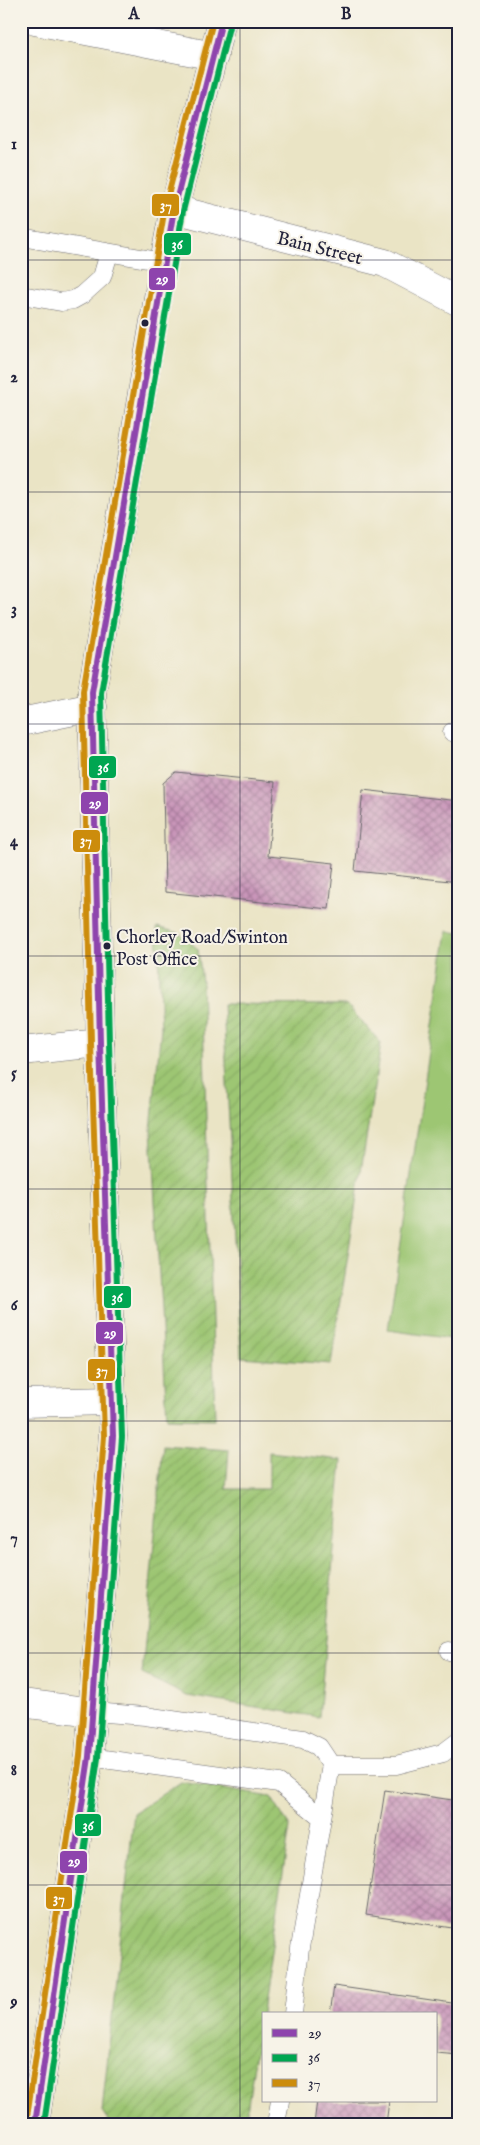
<svg xmlns="http://www.w3.org/2000/svg" width="480" height="2145" font-family="'IM FELL English',serif">
<defs>
<pattern id="garden-furrows" width="10" height="10" patternUnits="userSpaceOnUse" patternTransform="scale(1.25)"><rect width="10" height="10" fill="#9dc673"/><path d="M-1 1l2-2M0 10L10 0M9 11l2-2" fill="none" stroke="#87aa64"/></pattern>
<pattern id="building-cross-hatch" width="8" height="8" patternUnits="userSpaceOnUse" patternTransform="scale(1.25)"><rect width="8" height="8" fill="#c995b9"/><path d="M0 0l8 8M0 8l8-8" fill="none" stroke="#a37998"/></pattern>
</defs>
<rect width="100%" height="100%" fill="#f7f3e8"/>
<filter id="ink" filterUnits="userSpaceOnUse"><feTurbulence type="fractalNoise" baseFrequency=".02" numOctaves="2"/><feDisplacementMap in="SourceGraphic" scale="10" xChannelSelector="R" yChannelSelector="G"/><feConvolveMatrix kernelMatrix="1 2 1 2 8 2 1 2 1" color-interpolation-filters="sRGB"/></filter>
<filter id="wash" filterUnits="userSpaceOnUse"><feTurbulence type="fractalNoise" baseFrequency=".0096" numOctaves="4" result="noise"/><feDisplacementMap in="SourceGraphic" scale="20" xChannelSelector="R" yChannelSelector="G"/><feGaussianBlur stdDeviation="1.12" result="paint"/><feColorMatrix in="noise" values="0 0 0 0 0 0 0 0 0 0 0 0 0 0 0 0 0 1.4 0 .05"/><feComposite in="paint" operator="in"/></filter>
<g filter="url(#wash)">
<rect width="100%" height="100%" fill="#eae4c5"/>
<path fill="#9dc673" stroke="#607457" d="M447 931 459 933V1340L388 1330Z"/>
<path fill="url(#garden-furrows)" stroke="#607457" d="M157 927 179 933 198 949 202 982 215 1419 167 1418 151 1130 161 1028Z
M223 1004 347 1005 381 1043 331 1364 241 1357Z
M163 1445 229 1450 226 1489H269V1452L342 1460 319 1717 187 1696 142 1674Z
M181 1782 271 1797 290 1827 245 2124H110L102 2111 134 1813Z"/>
<g id="blocks">
<path fill="url(#building-cross-hatch)" d="M176 772 275 782 268 856 334 863 329 909 165 892 163 783Z
M363 790 459 801V882L355 871Z
M385 1790 459 1801V1929L366 1915Z
M334 1986 459 2004V2055L436 2053V2014H330Z
M317 2101H389L386 2124H314Z"/>
</g>
</g>
<g filter="url(#ink)">
<use href="#blocks" fill-opacity="0" stroke="#68666b" stroke-width="1"/>
<g fill="none" stroke-linecap="round" stroke-linejoin="round">
<defs>
<path id="service" d="M21 237 164 262
M21 295 61 302 73 300 82 295 102 277 109 253
M452 732 459 733
M449 1651 459 1653
M93 1712 145 1716 303 1739 319 1747 331 1765 300 1948 293 2014
M89 1757 279 1783 321 1817
M331 1765H396L443 1753 459 1741
M276 2124 280 2101"/>
<path id="minor" d="M35 21 214 56
M174 209 385 263 459 302
M21 722 93 707
M21 1051 100 1043
M21 1403 113 1401
M21 1703 93 1712"/>
<path id="primary" d="M35 2124 89 1757 113 1436 100 1043 92 692 164 262 174 209 222 21"/>
</defs>
<use href="#service" stroke="#68666b" stroke-width="19"/>
<use href="#minor" stroke="#68666b" stroke-width="29"/>
<use href="#primary" stroke="#68666b" stroke-width="29"/>
<use href="#service" stroke="#fff" stroke-width="18"/>
<use href="#minor" stroke="#fff" stroke-width="28"/>
<use href="#primary" stroke="#fff" stroke-width="28"/>
<defs>
<path id="bus-1" d="M35 2124 89 1757 113 1436 100 1043 92 692 174 209 222 21"/>
<path id="bus-2" d="M44 2124 98 1758 122 1437 109 1043 101 693 183 211 230 23"/>
<path id="bus-3" d="M26 2123 80 1756 104 1436 91 1043 83 691 165 207 213 21"/>
</defs>
<use href="#bus-1" stroke="#f7f3e8" stroke-width="10"/>
<use href="#bus-2" stroke="#f7f3e8" stroke-width="10"/>
<use href="#bus-3" stroke="#f7f3e8" stroke-width="10"/>
<use href="#bus-1" stroke="#8e44ad" stroke-width="6"/>
<use href="#bus-2" stroke="#00a651" stroke-width="6"/>
<use href="#bus-3" stroke="#cc8c0c" stroke-width="6"/>
</g>
</g>
<path fill="none" stroke="#22223b" stroke-width="1" stroke-opacity="0.55" d="M240 21V2124M21 260H459M21 492H459M21 724H459M21 956H459M21 1189H459M21 1421H459M21 1653H459M21 1885H459"/>
<g fill="#22223b" stroke="#f7f3e8" stroke-width="2">
<circle cx="145" cy="323" r="4.5"/>
<circle cx="107" cy="946" r="4.5"/>
</g>
<g text-anchor="middle" stroke-width="4" stroke-linejoin="round" paint-order="stroke">
<g font-size="18" fill="#22223b" stroke="#f7f3e8" text-anchor="start">
<text x="116" y="943">Chorley Road/Swinton<tspan x="116" dy="22">Post Office</tspan></text>
</g>
<g font-size="19" fill="#22223b" stroke="#f7f3e8">
<text transform="translate(320 247) rotate(14)" y="7">Bain Street</text>
</g>
</g>
<g stroke="#f7f3e8" stroke-width="2">
<rect x="151" y="193" width="29" height="24" rx="5" fill="#cc8c0c"/>
<rect x="163" y="232" width="29" height="24" rx="5" fill="#00a651"/>
<rect x="148" y="267" width="28" height="24" rx="5" fill="#8e44ad"/>
<rect x="88" y="755" width="29" height="24" rx="5" fill="#00a651"/>
<rect x="80" y="791" width="29" height="24" rx="5" fill="#8e44ad"/>
<rect x="72" y="829" width="29" height="24" rx="5" fill="#cc8c0c"/>
<rect x="103" y="1285" width="29" height="24" rx="5" fill="#00a651"/>
<rect x="95" y="1321" width="29" height="24" rx="5" fill="#8e44ad"/>
<rect x="87" y="1358" width="29" height="24" rx="5" fill="#cc8c0c"/>
<rect x="74" y="1813" width="28" height="24" rx="5" fill="#00a651"/>
<rect x="59" y="1850" width="29" height="24" rx="5" fill="#8e44ad"/>
<rect x="45" y="1886" width="28" height="24" rx="5" fill="#cc8c0c"/>
</g>
<g font-size="14" text-anchor="middle" font-weight="bold" fill="#fff">
<text x="166" y="210">37</text>
<text x="177" y="249">36</text>
<text x="162" y="284">29</text>
<text x="103" y="772">36</text>
<text x="95" y="808">29</text>
<text x="86" y="845">37</text>
<text x="117" y="1302">36</text>
<text x="110" y="1338">29</text>
<text x="102" y="1375">37</text>
<text x="88" y="1830">36</text>
<text x="74" y="1866">29</text>
<text x="59" y="1903">37</text>
</g>
<rect width="480" height="2145" fill="none" stroke="#f7f3e8" stroke-width="55"/>
<rect x="262" y="2012" width="175" height="90" fill="#f7f3e8" stroke="#a29fa3"/>
<rect x="272" y="2029" width="25" height="8" fill="#8e44ad" stroke="#a29fa3"/>
<text x="308" y="2038" font-size="15" fill="#22223b">29</text>
<rect x="272" y="2054" width="25" height="8" fill="#00a651" stroke="#a29fa3"/>
<text x="308" y="2062" font-size="15" fill="#22223b">36</text>
<rect x="272" y="2079" width="25" height="8" fill="#cc8c0c" stroke="#a29fa3"/>
<text x="308" y="2088" font-size="15" fill="#22223b">37</text>
<rect x="28" y="28" width="424" height="2090" fill="none" stroke="#22223b" stroke-width="2"/>
<g font-size="16" text-anchor="middle" font-weight="bold" fill="#22223b">
<text x="134" y="19">A</text>
<text x="346" y="19">B</text>
<text x="14" y="149">1</text>
<text x="14" y="382">2</text>
<text x="14" y="614">3</text>
<text x="14" y="846">4</text>
<text x="14" y="1078">5</text>
<text x="14" y="1310">6</text>
<text x="14" y="1543">7</text>
<text x="14" y="1775">8</text>
<text x="14" y="2007">9</text>
</g>
</svg>
